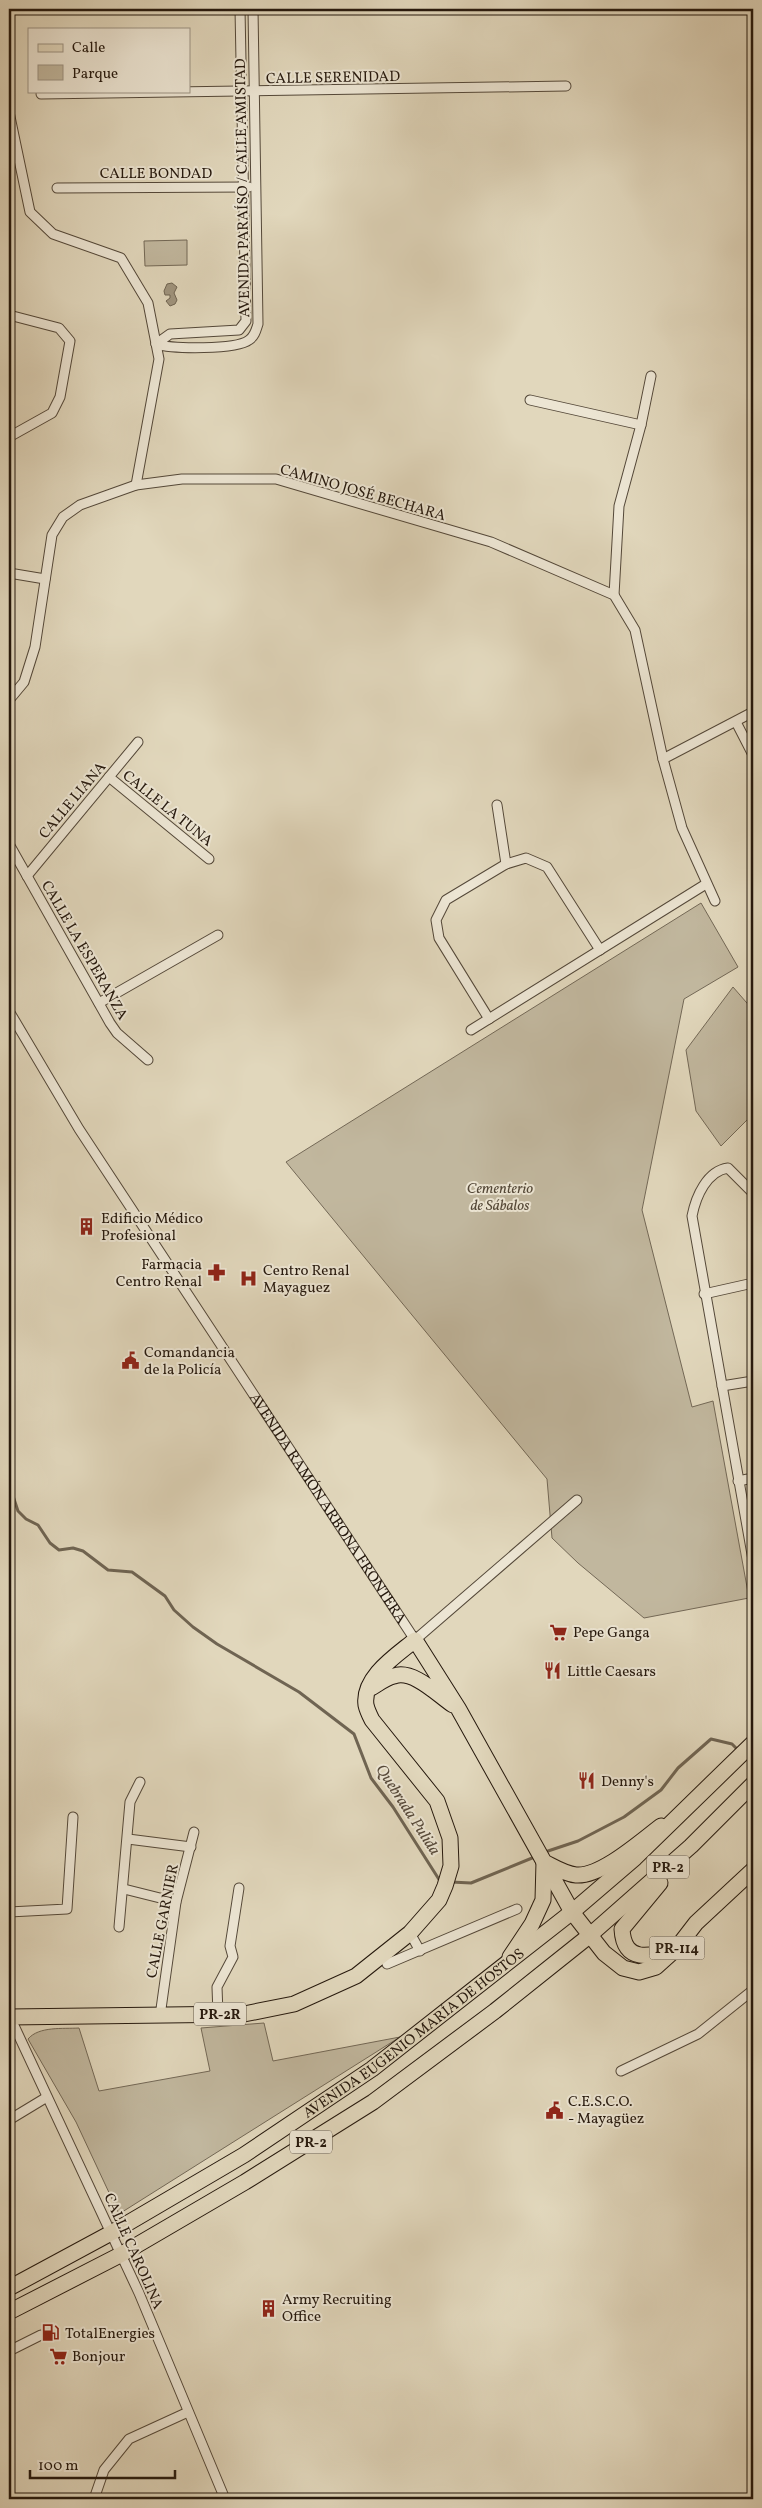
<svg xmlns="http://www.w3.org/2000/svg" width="762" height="2508" font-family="Vollkorn,serif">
<rect width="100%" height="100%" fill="#e1d7bc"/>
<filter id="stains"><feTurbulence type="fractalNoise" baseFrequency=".004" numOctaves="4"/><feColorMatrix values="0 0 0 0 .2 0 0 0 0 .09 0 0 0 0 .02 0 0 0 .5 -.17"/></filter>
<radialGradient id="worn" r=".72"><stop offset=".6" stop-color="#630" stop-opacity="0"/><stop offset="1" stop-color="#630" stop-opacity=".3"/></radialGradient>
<path fill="#c1b79e" stroke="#736856" d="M187 240V265L145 266 144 241Z
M701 903 738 967 684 999 642 1210 692 1407 713 1401 749 1598 644 1618 578 1563 552 1538 547 1479 286 1162Z
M733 987 753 1010V1114L721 1146 696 1111 686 1050Z
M264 2023 273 2061 400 2037 119 2214 76 2122 28 2039C39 2026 63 2029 79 2028L99 2091 210 2071 201 2028Z"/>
<path fill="#a19680" stroke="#6f6452" d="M172 283 177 287 174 293 177 300 175 304 170 306 166 301 170 298V295H165L164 291 167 284Z"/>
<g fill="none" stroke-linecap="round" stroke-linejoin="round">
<path stroke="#6f6452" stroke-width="3" d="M9 1484 18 1511 26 1519 38 1525 50 1543 59 1550 73 1548 83 1551 108 1570 132 1572 165 1596 174 1610 193 1627 217 1644 299 1692 354 1734 371 1778 393 1807 440 1881
M745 1757 753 1766
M545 1852 578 1841 624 1817 661 1790 678 1768 711 1739 732 1744 739 1751
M451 1882 471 1883 537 1856"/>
<defs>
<g id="minor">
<path d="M41 94 566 86"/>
<path d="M9 112 30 212 53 234 121 258 148 303 159 359 136 485"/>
<path d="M57 188 249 187"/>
<path d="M9 315 59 328 70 341 60 397 52 413 9 437"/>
<path d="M156 344C172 349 236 350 249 340 255 336 256 330 258 324L253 9"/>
<path d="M156 344 170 334 239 330 246 321 240 9"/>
<path d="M530 400 641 425"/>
<path d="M9 573 45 579"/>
<path d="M614 595 619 506 641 425 651 376"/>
<path d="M9 700 24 682 35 647 52 535 63 517 80 505 136 485 182 479H276L491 542 614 595 635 630 663 759 682 828 715 901"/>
<path d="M736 722 753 755"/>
<path d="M663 759 753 712"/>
<path d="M109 777 209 859"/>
<path d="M497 805 506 864"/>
<path d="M9 844 110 1023 117 1033 148 1060"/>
<path d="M27 876 138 742"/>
<path d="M99 1003 218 935"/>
<path id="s1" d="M9 1011 79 1129 415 1640 577 1500"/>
<path d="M489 1019 439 938 436 920 446 900 506 864 526 858 547 867 600 950"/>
<path d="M471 1030 706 884"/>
<path d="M753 1193 728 1168C707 1171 696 1196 692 1216L753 1560"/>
<path d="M704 1294 753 1283"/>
<path d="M722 1386 753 1381"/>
<path d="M738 1481 753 1478"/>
<path d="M128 1839 191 1847"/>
<path d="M124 1889 176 1902"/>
<path d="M9 1912 67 1909 73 1817"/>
<path d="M119 1927 130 1802 140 1782"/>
<path d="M410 1933 420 1951"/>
<path d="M387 1964 517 1909"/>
<path d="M218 2014 217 1987 233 1957 230 1946 239 1888"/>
<path d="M160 2016 176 1902 194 1832"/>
<path d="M10 2017 139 2293 225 2499"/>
<path d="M621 2071 698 2034 753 1990"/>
<path d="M9 2120 47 2097"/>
<path d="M9 2351 41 2335"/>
<path d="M94 2499 104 2470 129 2439 188 2412"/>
</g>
<path id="primary" d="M369 1689C377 1685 385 1678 394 1676 413 1669 438 1695 453 1705
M544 1862C554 1867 565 1874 576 1875 601 1877 641 1841 661 1826
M9 2017 244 2014 294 2004 356 1976 410 1933 439 1900 445 1886 451 1866 450 1838 437 1801 372 1720C370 1716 367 1710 366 1705 362 1677 397 1655 415 1640L458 1708 572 1912 604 1953 623 1968 639 1972 656 1967 676 1949 696 1923 753 1870"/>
<g id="trunk">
<path d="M660 1883 622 1929C624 1965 652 1956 676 1949"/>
<path d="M510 1957 532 1924 543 1900 544 1862"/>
<path id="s2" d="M9 2288 111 2233 244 2155 372 2069 572 1912 635 1858 753 1743"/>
<path d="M9 2312 120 2255 245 2182 373 2102 495 2011 589 1936 691 1846 753 1784"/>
</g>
</defs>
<use href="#minor" stroke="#544839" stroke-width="11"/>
<use href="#primary" stroke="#25180d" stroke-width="17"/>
<use href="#trunk" stroke="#25180d" stroke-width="17"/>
<use href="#minor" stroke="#ece5d3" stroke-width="9"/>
<use href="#primary" stroke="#e1d7bc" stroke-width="15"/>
<use href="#trunk" stroke="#e1d7bc" stroke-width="15"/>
</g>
<defs>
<symbol id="building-bare" viewBox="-9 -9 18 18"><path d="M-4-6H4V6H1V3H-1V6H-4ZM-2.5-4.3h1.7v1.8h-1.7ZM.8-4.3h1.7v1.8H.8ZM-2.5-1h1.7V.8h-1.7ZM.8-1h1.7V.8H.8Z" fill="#8f2418" stroke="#ece5d3" stroke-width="2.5" paint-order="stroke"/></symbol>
<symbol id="pharmacy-bare" viewBox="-9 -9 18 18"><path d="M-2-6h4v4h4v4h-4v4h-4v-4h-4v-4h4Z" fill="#8f2418" stroke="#ece5d3" stroke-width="2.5" paint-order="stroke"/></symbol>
<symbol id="hospital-bare" viewBox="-9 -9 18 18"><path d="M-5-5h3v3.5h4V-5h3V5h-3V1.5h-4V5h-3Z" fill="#8f2418" stroke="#ece5d3" stroke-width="2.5" paint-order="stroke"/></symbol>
<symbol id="civic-bare" viewBox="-9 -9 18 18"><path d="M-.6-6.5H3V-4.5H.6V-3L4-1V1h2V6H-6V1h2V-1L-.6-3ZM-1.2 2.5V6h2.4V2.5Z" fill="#8f2418" stroke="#ece5d3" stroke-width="2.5" paint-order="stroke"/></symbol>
<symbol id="supermarket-bare" viewBox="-9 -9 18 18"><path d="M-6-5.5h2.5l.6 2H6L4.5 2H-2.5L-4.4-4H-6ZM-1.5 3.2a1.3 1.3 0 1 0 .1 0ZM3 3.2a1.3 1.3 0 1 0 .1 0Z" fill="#8f2418" stroke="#ece5d3" stroke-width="2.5" paint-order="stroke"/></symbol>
<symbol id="restaurant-bare" viewBox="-9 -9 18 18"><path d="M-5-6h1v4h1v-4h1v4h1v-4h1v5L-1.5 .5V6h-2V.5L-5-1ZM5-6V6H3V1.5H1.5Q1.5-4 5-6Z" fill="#8f2418" stroke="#ece5d3" stroke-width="2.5" paint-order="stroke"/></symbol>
<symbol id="fuel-bare" viewBox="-9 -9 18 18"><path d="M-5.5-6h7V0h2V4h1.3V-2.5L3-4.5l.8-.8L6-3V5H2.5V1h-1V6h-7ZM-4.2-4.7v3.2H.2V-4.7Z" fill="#8f2418" stroke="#ece5d3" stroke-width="2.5" paint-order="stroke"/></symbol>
</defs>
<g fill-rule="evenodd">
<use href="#building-bare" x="74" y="1214" width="25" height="25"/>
<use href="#pharmacy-bare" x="204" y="1260" width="25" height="25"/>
<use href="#hospital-bare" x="236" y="1266" width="25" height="25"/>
<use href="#civic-bare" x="118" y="1348" width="25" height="25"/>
<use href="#supermarket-bare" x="546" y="1620" width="25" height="25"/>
<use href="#restaurant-bare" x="540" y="1658" width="25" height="25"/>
<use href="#restaurant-bare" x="574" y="1768" width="25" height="25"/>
<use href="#civic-bare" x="542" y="2098" width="25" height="25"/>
<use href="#building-bare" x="256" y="2296" width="25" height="25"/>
<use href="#fuel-bare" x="38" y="2320" width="25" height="25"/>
<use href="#supermarket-bare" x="46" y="2344" width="25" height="25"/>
</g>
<g text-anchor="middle" stroke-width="4" stroke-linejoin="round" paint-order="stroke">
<g fill="#ece5d3" stroke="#615648" stroke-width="1">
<rect x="647" y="1855.5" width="42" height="23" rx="4"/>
<rect x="649.5" y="1936.5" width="55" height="23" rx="4"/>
<rect x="194" y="2002.5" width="52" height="23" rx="4"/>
<rect x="290" y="2130.5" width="42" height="23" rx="4"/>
</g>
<g font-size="14" font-weight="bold" fill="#25180d">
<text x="668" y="1872">PR-2</text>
<text x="677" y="1953">PR-114</text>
<text x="220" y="2019">PR-2R</text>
<text x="311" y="2147">PR-2</text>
</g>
<g font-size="15" fill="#25180d" stroke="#ece5d3">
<text transform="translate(333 77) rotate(-1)" y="5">CALLE SERENIDAD</text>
<text x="156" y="178">CALLE BONDAD</text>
<text transform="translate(242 188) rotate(-91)" y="5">AVENIDA PARAÍSO / CALLE AMISTAD</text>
<text transform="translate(363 492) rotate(16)" y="5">CAMINO JOSÉ BECHARA</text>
<text transform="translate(72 800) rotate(-50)" y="5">CALLE LIANA</text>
<text transform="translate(168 808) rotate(39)" y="5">CALLE LA TUNA</text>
<text transform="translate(85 950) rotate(60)" y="5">CALLE LA ESPERANZA</text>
<text dy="5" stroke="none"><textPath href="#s1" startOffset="591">AVENIDA RAMÓN ARBONA FRONTERA</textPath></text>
<text transform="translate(162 1921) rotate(-79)" y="5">CALLE GARNIER</text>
<text dy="5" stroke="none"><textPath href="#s2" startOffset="479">AVENIDA EUGENIO MARÍA DE HOSTOS</textPath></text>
<text transform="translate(134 2251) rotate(66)" y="5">CALLE CAROLINA</text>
</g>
<g font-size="15" font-style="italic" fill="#544838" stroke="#ece5d3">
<text x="500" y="1193">Cementerio<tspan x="500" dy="17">de Sábalos</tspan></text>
</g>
<g font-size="15" fill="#25180d" stroke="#ece5d3" text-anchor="start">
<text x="101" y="1223">Edificio Médico<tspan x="101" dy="17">Profesional</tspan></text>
<text x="202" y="1269" text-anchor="end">Farmacia<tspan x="202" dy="17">Centro Renal</tspan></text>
<text x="263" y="1275">Centro Renal<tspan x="263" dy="17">Mayaguez</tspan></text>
<text x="144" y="1357">Comandancia<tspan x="144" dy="17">de la Policía</tspan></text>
<text x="573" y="1637">Pepe Ganga</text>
<text x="567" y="1676">Little Caesars</text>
<text x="601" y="1786">Denny's</text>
<text x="568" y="2106">C.E.S.C.O.<tspan x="568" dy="17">- Mayagüez</tspan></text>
<text x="282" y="2304">Army Recruiting<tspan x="282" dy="17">Office</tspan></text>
<text x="65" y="2338">TotalEnergies</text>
<text x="72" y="2361">Bonjour</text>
</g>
<g font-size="16" font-style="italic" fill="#574a3b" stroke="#ece5d3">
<text transform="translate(409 1809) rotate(57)" y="6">Quebrada Pulida</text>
</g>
</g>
<rect width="762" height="2508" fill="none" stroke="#e1d7bc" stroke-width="30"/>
<rect x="10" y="10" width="742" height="2488" fill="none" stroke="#25180d" stroke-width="2.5"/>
<rect x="15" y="15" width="732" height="2478" fill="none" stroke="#25180d"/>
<rect x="28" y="28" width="162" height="65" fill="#ece5d3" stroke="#9c9384"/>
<rect x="38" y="44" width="25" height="8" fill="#e1d7bc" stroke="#9c9384"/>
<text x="72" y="52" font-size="15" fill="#25180d">Calle</text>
<rect x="38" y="65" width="25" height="15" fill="#c1b79e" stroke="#9c9384"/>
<text x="72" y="78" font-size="15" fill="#25180d">Parque</text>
<path d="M30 2470v8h145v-8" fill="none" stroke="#25180d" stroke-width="2.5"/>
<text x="38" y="2470" font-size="15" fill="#25180d" stroke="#ece5d3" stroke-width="4" paint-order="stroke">100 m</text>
<rect width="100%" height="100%" filter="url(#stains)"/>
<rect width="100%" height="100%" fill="url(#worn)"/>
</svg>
